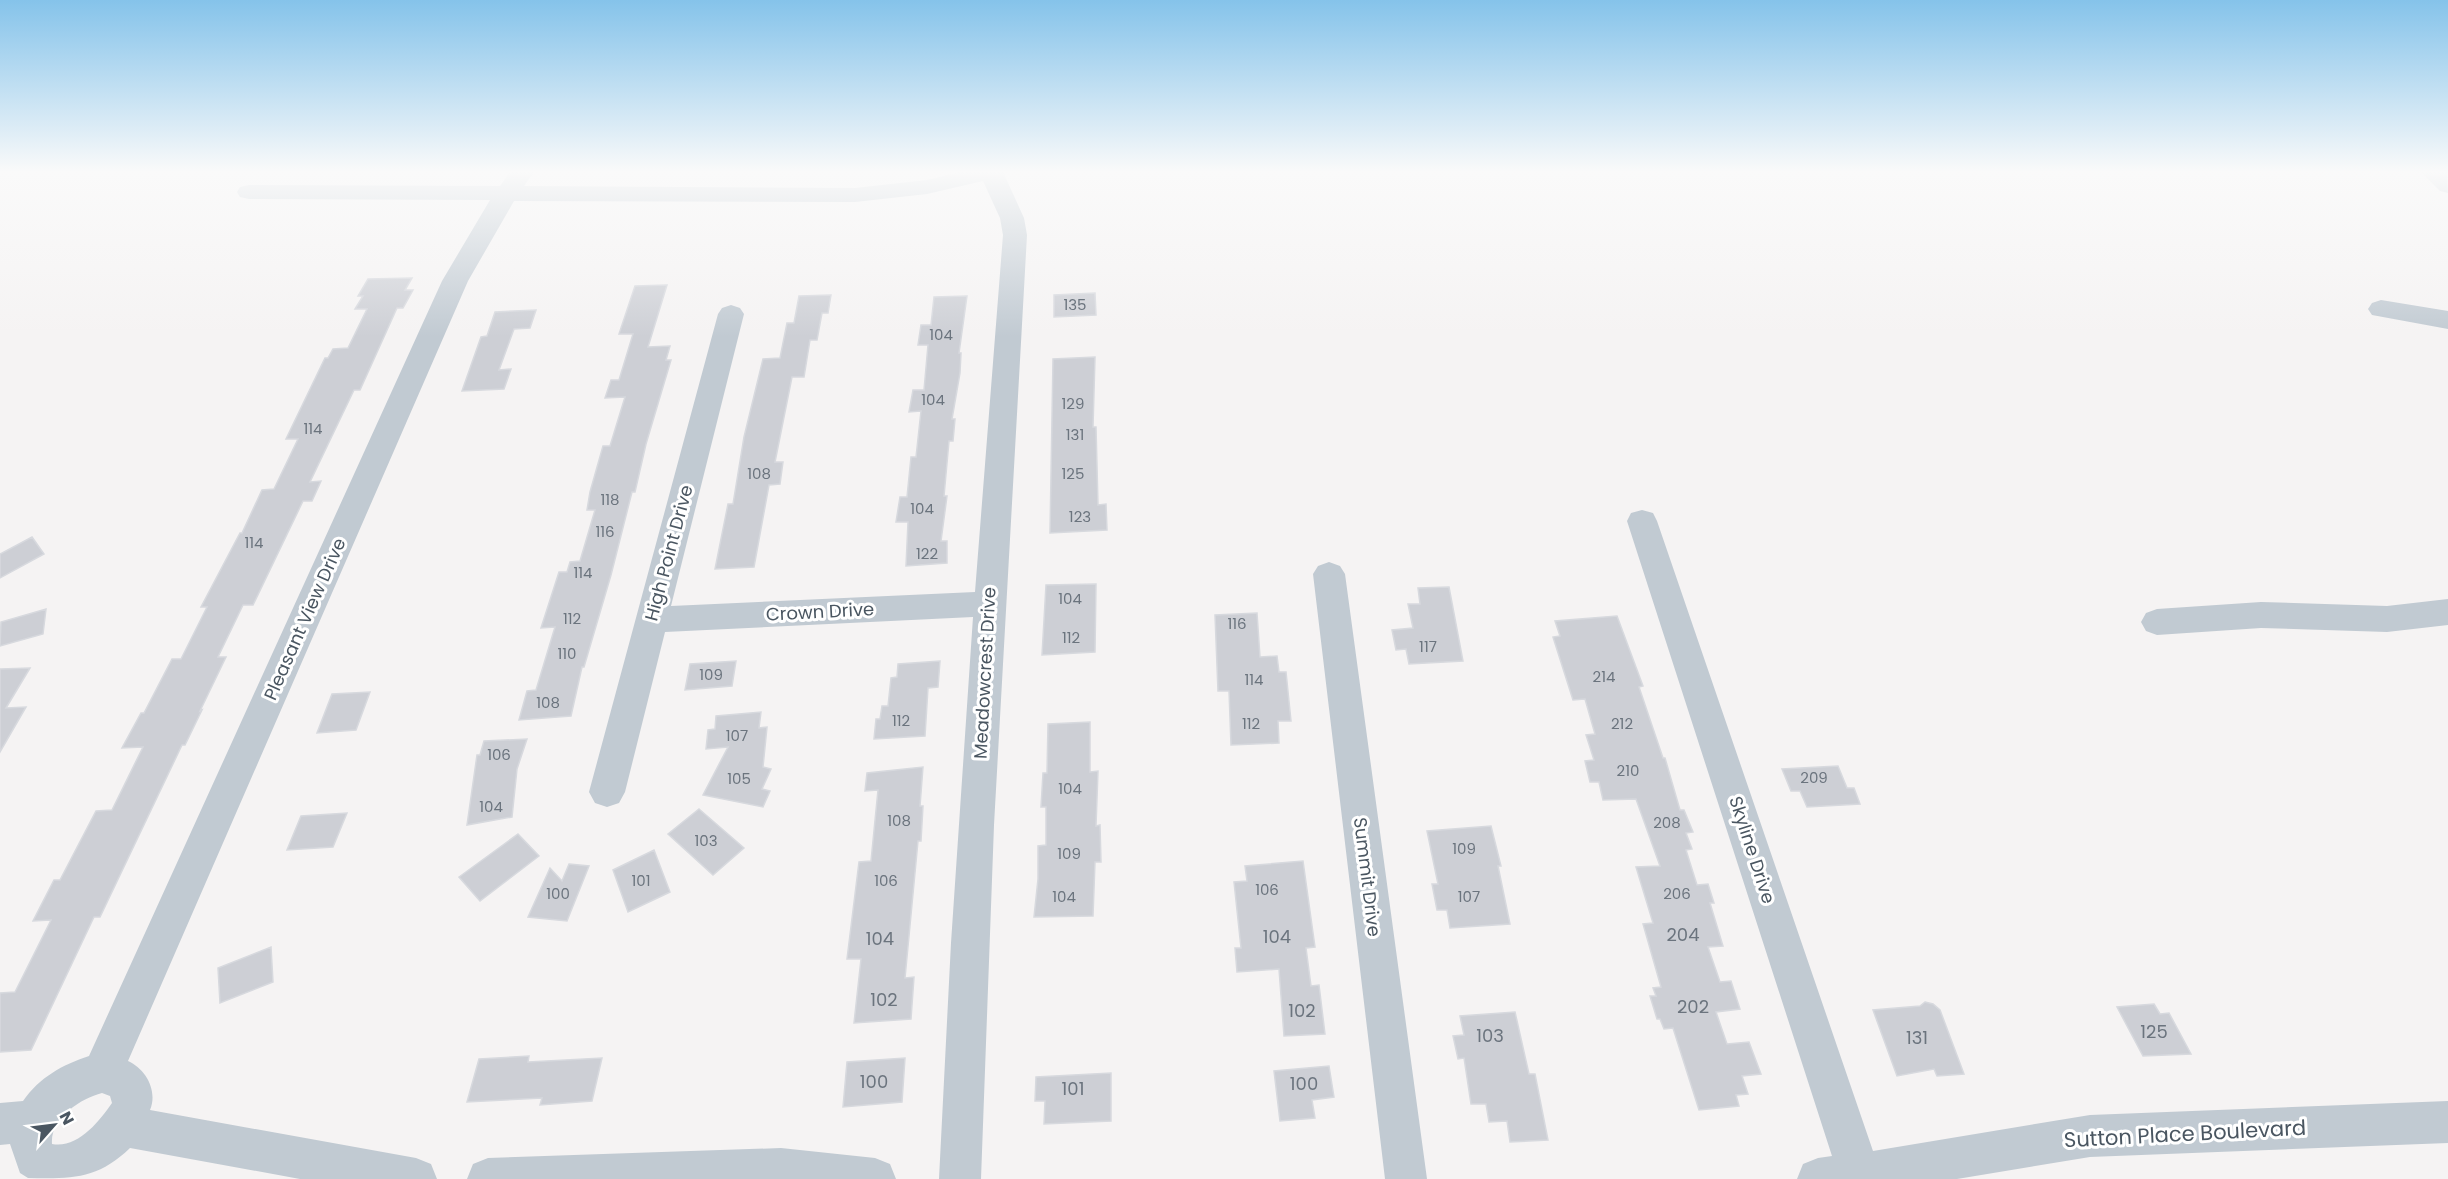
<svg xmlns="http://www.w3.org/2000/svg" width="2448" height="1179" font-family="Poppins,sans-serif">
<rect width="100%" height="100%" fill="#f5f3f3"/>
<path fill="#cdcfd5" stroke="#d7d9de" stroke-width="1.5" d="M412 278 405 290H413L403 308H397L360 390H354L310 482 321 481 312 501H303L253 605H243L218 657H226L200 711 202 710 185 745H182L100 917H94L31 1050 0 1052V993L15 992 51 920 33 921 54 880H60L96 811 112 810 143 747 122 748 141 713H144L172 659H181L207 607H201L240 533H242L262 490 274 489 298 439H286L325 358H328L333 349 348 348 367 309H355L363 296H358L368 279Z
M667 285 648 347 670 346 666 360H671L646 444 635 492H632L611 575 584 667H582L571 716 519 720 527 691 536 690 555 627 541 628 559 572H567L570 562 580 561 595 510H587L590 492 603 446H610L625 397 605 398 611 380H619L633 334H619L635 286Z
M1095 293 1096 315 1054 317V295Z
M831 295 828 313H822L817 340H810L804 377H792L775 462H783L780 484 769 485 754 567 715 569 728 504H733L744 437 763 359 780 358 787 323H794L799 296Z
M967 296 959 353H961L960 373 952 419H955L953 441H949L944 496H947L941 541H947V563L906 566 908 522H896L900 497H907L911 457H916L921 411 909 412 913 390H924L928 345H918L921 325H931L934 297Z
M536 310 530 328 514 329 499 370 511 369 504 389 462 391 481 337 487 336 495 312Z
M1095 357 1093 427H1096L1098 505 1106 504 1107 530 1050 533 1053 359Z
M32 537 44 554 0 578V554Z
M1096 584 1095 652 1042 655 1046 585Z
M1449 587 1463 661 1409 664 1406 649 1396 650 1392 630 1413 628 1408 604H1420L1418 588Z
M46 609 43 634 0 646 1 622Z
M1257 613 1260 657 1277 656 1279 672H1286L1291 721H1278L1279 743 1231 745 1229 691H1218L1215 615Z
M1617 616 1643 686 1639 687 1663 758H1665L1680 810H1684L1693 832 1686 833 1692 849 1686 850 1697 885 1708 884 1714 903H1710L1723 946 1708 947 1720 982 1731 981 1740 1009 1716 1012 1727 1044 1749 1042 1761 1074 1742 1076 1748 1094 1736 1095 1739 1106 1699 1110 1673 1028 1664 1029 1660 1019H1657L1650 996H1656L1653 988 1661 987 1643 924 1653 923 1636 867 1660 866 1636 799 1603 800 1599 782H1590L1585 761 1594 760 1586 735 1595 734 1585 699 1573 700 1553 637 1560 636 1555 621Z
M736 661 732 686 685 690 690 664Z
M940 661 938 687 928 688 925 736 874 739 876 719H880L882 706H888L891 678 897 677 898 664Z
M30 668 6 708 26 707 0 752V669Z
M370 692 356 730 317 733 332 694Z
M761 712 759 728 767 727 763 767 771 769 762 789 770 791 763 807 703 795 728 747 706 749 708 730 715 729 716 716Z
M1090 722V772L1098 771 1096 826 1100 825 1101 862H1095L1093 916 1034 917 1038 879V846L1046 845V807H1041L1043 773H1047L1048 724Z
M527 739 517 769 512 817 467 825 477 755H480L484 741Z
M1838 766 1847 788H1854L1860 804 1807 807 1800 791H1791L1782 769Z
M923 767 920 806H923L921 841H918L905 978 914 977 911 1019 854 1023 861 959H847L859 862 871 861 878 790 865 791 867 773Z
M699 809 744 848 713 875 668 834Z
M347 813 333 847 287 850 301 816Z
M1491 826 1501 866H1498L1510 924 1450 928 1447 910H1437L1432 884H1438L1427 831Z
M518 834 539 856 480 901 459 877Z
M654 850 670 892 628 912 613 870Z
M1303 861 1315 947 1306 948 1311 986 1319 985 1325 1034 1284 1036 1279 969 1237 972 1235 948H1241L1234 882 1247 881 1245 866Z
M569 864 589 866 567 921 528 917 550 868 562 881Z
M271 947 273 982 220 1003 218 968Z
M1925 1002 1933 1004 1940 1010 1964 1074 1937 1076 1934 1069 1897 1076 1873 1010 1920 1006Z
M2154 1004 2160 1014 2169 1013 2191 1054 2143 1056 2117 1007Z
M1515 1012 1529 1074H1535L1548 1140 1510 1142 1507 1121 1489 1122 1486 1104H1471L1464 1058 1458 1059 1453 1036 1464 1035 1460 1016Z
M529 1056 528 1062 602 1058 592 1101 540 1105 542 1098 467 1102 479 1059Z
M905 1058 902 1102 843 1107 847 1062Z
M1329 1066 1334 1097 1312 1100 1315 1118 1280 1121 1274 1071Z
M1111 1073V1121L1044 1124 1045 1101H1035L1036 1077Z"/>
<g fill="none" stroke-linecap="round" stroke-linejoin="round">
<path fill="#c1cad2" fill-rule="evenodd" d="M510 172H534L524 186 855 188 927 180 960 172H1003L1024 218 1027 235 994 825 981 1179H939L951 943 973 617 665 632 625 792 619 803 607 807 595 803 589 792 718 314 722 308 731 305 740 308 744 314 671 606 975 592 1003 235 1000 218 983 181 927 194 855 202 514 201 468 281 128 1061C146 1069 158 1091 150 1110L416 1158 431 1164 437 1179H300L130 1148C98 1179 72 1179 28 1178L20 1173 10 1144 0 1145V1103L23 1101C40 1077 62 1065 89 1056L442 281 490 200 249 199 240 197 237 192 240 187 249 185 500 186ZM102 1093 110 1096 112 1103C99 1122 77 1149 52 1144 50 1118 80 1099 102 1093Z
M2421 172H2447L2448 193 2440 191Z
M2381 300 2448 311V329L2372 315 2368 309 2372 303Z
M1642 510 1653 513 1657 521 1873 1151 2090 1115 2448 1101V1143L2090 1157 1957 1179H1797L1803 1164 1818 1158 1832 1156 1627 521 1631 513Z
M1329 562 1340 566 1345 574 1427 1179H1385L1313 574 1318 566Z
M2448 599V625L2387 632 2261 628 2157 635 2146 631 2141 622 2146 613 2157 609 2261 602 2387 606Z
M781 1148 875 1158 890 1164 896 1179H467L473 1164 488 1158Z"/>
</g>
<linearGradient id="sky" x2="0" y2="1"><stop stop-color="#85c3ea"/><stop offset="0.51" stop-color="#fafafa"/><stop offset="1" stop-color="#fafafa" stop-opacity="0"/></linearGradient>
<rect width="2448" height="337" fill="url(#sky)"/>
<g text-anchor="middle" stroke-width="6" stroke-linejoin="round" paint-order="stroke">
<g font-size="15" fill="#6b747e">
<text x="1075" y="310">135</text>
<text x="941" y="340">104</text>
<text x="933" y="405">104</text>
<text x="1073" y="409">129</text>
<text x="313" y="434">114</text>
<text x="1075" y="440">131</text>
<text x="759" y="479">108</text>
<text x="1073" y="479">125</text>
<text x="610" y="505">118</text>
<text x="922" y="514">104</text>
<text x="1080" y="522">123</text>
<text x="605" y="537">116</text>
<text x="254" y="548">114</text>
<text x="927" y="559">122</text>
<text x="583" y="578">114</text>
<text x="1070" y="604">104</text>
<text x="572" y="624">112</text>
<text x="1237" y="629">116</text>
<text x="1071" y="643">112</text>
<text x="1428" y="652">117</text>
<text x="567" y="659">110</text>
<text x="711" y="680">109</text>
<text x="1604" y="682">214</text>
<text x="1254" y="685">114</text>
<text x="548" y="708">108</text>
<text x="901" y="726">112</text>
<text x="1251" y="729">112</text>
<text x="1622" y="729">212</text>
<text x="737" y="741">107</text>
<text x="499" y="760">106</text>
<text x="1628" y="776">210</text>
<text x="1814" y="783">209</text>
<text x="739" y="784">105</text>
<text x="1070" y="794">104</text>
<text x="491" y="812">104</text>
<text x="899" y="826">108</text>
<text x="1667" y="828">208</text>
<text x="706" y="846">103</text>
<text x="1464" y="854">109</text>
<text x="1069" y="859">109</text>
<text x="641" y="886">101</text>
<text x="886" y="886">106</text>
<text x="1267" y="895">106</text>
<text x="558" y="899">100</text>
<text x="1677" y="899">206</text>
<text x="1064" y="902">104</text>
<text x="1469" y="902">107</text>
</g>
<g font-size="18" fill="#4a5661" stroke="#fff">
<text transform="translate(669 553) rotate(-75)" y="6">High Point Drive</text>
<text transform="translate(820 612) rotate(-3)" y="6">Crown Drive</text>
<text transform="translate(305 619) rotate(-66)" y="6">Pleasant View Drive</text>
<text transform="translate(985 673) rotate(-87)" y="6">Meadowcrest Drive</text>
<text transform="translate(1752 850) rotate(72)" y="6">Skyline Drive</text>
<text transform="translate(1367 877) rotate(83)" y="6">Summit Drive</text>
</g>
<g font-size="18" fill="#6b747e">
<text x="1683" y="941">204</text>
<text x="1277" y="943">104</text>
<text x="880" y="945">104</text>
<text x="884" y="1006">102</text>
<text x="1693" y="1013">202</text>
<text x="1302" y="1017">102</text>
<text x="2154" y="1038">125</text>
<text x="1490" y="1042">103</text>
<text x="1917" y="1044">131</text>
<text x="874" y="1088">100</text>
<text x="1304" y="1090">100</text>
<text x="1073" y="1095">101</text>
</g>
<g font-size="21" fill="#4a5661" stroke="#fff">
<text transform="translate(2185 1134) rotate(-3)" y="7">Sutton Place Boulevard</text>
</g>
</g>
<g transform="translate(54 1125) rotate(62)" stroke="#ffffff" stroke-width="4.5" paint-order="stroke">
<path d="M0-4.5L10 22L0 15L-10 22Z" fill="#4a5661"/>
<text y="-9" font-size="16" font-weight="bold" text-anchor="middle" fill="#4a5661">N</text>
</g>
</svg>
